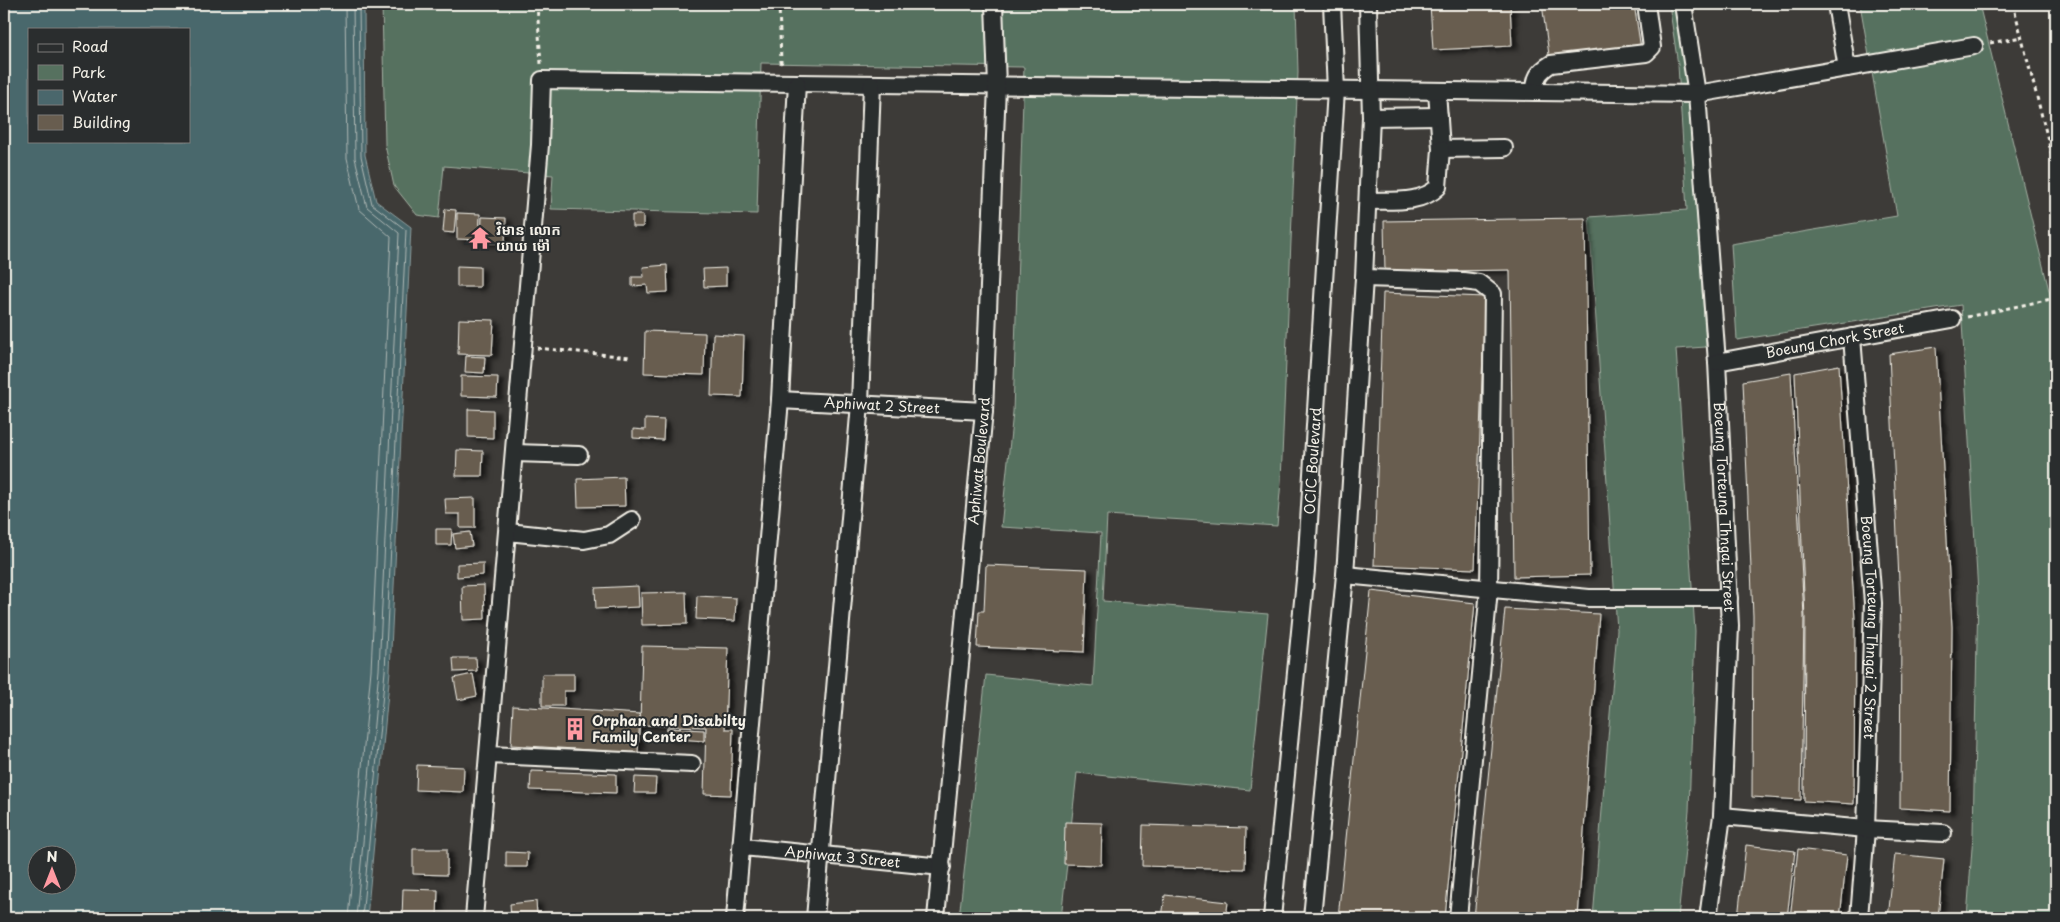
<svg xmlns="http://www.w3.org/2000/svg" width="2060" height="922" font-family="'Playpen Sans','Noto Sans Khmer',sans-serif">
<defs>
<filter id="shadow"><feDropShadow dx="5.5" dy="3" stdDeviation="2.5" flood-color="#0009"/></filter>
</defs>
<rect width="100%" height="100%" fill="#3d3b38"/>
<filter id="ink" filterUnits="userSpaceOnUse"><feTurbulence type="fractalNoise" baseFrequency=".02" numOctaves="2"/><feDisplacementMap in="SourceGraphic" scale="10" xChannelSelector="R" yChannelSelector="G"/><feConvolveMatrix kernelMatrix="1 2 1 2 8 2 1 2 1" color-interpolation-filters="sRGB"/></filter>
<g filter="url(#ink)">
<path fill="#56715f" stroke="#a5b1a4" d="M382 4H1296L1298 72 1281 481 1277 526 1107 515 1103 601 1268 614 1250 790 1077 773 1061 918H959L986 675 1093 686 1101 533 1001 527 1013 412 1024 67 761 63 757 214 551 209 553 175 444 166 439 218 417 215 394 186 385 145Z
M1669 4H1678L1687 65 1706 347 1676 349 1695 631 1689 811 1678 918H1593L1617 630 1589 217 1687 210 1678 65Z
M1860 4H1979L2056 319V918H1967L1973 834 1978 593 1961 305 1737 340 1731 244 1897 216Z"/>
<path fill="#4a676c" stroke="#8e9e9e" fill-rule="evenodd" d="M4 4H364L365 155 376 201 411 227 390 671 367 918H4ZM29 29H189V141H29ZM38 854H68V884H38Z"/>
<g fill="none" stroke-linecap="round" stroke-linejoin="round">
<path stroke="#b0bab6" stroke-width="1" d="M345 4 347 158 359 209 391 237 371 670 348 918
M353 4 355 158 367 207 399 233 379 670 356 918
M359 4 361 156 372 204 406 230 385 671 362 918"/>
</g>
<path fill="#685d4f" stroke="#f4f1e8" filter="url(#shadow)" d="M1430 4H1510L1512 46 1433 50Z
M1542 4H1634L1641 49 1550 62Z
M445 209 456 210 454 233 443 232Z
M457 213 480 214 479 240 457 239Z
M632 215H643V227H632Z
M482 217 506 218 505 243H481Z
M1585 218 1590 575 1514 577 1510 270 1385 272 1384 221Z
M667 265 668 292 648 293 647 285 632 286V277H644L643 267Z
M457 266 480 267V287H457Z
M726 268V286L704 287 703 269Z
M1383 293 1485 297 1475 569 1374 565Z
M459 319 494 320 492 355 458 354Z
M645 331 705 333 704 375 644 373Z
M713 334 744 336 742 397 711 396Z
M1936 347 1952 627 1950 811 1900 808 1901 626 1889 354Z
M466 356 485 357 484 373 465 372Z
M1839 365 1855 620 1854 804 1804 801 1805 619 1795 373Z
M1791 373 1804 616 1801 800 1752 797 1753 616 1743 381Z
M461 376 498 377 497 397 461 396Z
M468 409 493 410V438L468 437Z
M645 419 664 420 663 440 633 438V429L645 430Z
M457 450 483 451 482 476H456Z
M624 477 625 506 578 507 577 479Z
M475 498V528H460V514H446L445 499Z
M436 529H452L451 545H436Z
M470 532 472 546 455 548 453 534Z
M483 563V575L457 577V564Z
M986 565 1087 569 1084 652 977 647 979 611H984Z
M484 585 485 619 463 620 462 586Z
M638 586 639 607 596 609 595 588Z
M1371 591 1475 603 1445 918H1338Z
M686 592 687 624 642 625 641 593Z
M697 596 736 598 735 621 696 619Z
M1505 609 1599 614 1578 918H1474Z
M642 646 728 648 725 729H733L731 795 704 794 706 727 640 725Z
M453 658H476L477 671 454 672Z
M473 674 477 696 458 700 454 678Z
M542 674H574V691H564V706H542Z
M513 706 640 714 638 753 511 745Z
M667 728 704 730V741L666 738Z
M417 765 464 767 463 792 416 790Z
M531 771 616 774V793L530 790Z
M635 777 656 778 655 793H634Z
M1065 822 1102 823 1101 865 1064 864Z
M1143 825 1246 828 1245 869 1142 866Z
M1746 845 1795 851 1787 918H1738Z
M413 849H447V875L413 874Z
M1798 849 1847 855 1840 918H1790Z
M506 852 528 853 527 867H506Z
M1895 854 1944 859 1938 918H1888Z
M403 889 438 890 437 918H402Z
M1165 895 1228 902 1226 918H1162Z
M536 901 537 914 511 916 510 904Z"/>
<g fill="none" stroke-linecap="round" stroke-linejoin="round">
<defs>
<g id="minor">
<path id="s1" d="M1683 4 1697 94 1717 362 1730 626 1722 816 1708 918"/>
<path d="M1836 4 1847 68"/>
<path d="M1437 91 1441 149 1504 148"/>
<path d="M1535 92C1535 78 1538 72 1551 64L1646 53 1652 47 1646 4"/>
<path d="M1371 117 1439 116"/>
<path d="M1368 201C1392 200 1421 204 1438 187L1441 149"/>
<path d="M1364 278 1463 281 1479 283 1493 294 1489 589 1458 918"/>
<path id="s2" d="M1852 337 1873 603 1866 829 1859 918"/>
<path id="s3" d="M1717 362 1952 319"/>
<path id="s4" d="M780 400 984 411"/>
<path d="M514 453 579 455"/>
<path d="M508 532 584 540 609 535 632 520"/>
<path d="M1345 575 1589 598H1729"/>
<path d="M489 755 692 764"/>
<path d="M1722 816 1866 829 1943 833"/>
<path id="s5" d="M743 847 942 867"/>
<path d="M474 918 540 145 542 80 1697 94 1974 46"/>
<path d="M735 918 780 400 797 83"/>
<path d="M815 918 860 404 872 84"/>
<path id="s6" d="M936 918 984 411 997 86 994 4"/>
<path id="s7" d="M1272 918 1306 570 1336 90 1332 4"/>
<path d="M1312 918 1345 575 1364 278 1371 117 1368 4"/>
</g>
</defs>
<use href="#minor" stroke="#f4f1e8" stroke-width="20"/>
<path stroke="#f4f1e8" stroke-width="3" stroke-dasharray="4 4" stroke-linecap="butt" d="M537 4 541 64
M779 4 781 62 784 67
M2013 4 2056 171
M1990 43 2022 37
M1967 317 2056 298
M537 348 630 357"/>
<use href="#minor" stroke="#2a2d2e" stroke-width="16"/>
</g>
</g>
<defs>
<symbol id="temple-bare" viewBox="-9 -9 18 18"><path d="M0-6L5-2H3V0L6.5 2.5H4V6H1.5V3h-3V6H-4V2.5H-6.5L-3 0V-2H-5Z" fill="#ff9aa2" stroke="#2a2d2e" stroke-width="2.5" paint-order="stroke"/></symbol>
<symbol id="building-bare" viewBox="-9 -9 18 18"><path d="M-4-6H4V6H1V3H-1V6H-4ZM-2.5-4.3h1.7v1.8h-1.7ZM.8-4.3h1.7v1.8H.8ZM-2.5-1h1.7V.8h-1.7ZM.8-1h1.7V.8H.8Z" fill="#ff9aa2" stroke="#2a2d2e" stroke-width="2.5" paint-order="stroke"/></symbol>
</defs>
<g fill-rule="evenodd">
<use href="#temple-bare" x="464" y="222" width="32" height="32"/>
<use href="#building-bare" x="559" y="713" width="32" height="32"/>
</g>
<g text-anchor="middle" stroke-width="4" stroke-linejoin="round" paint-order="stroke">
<g font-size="14" font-weight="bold" fill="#f4f1e8" stroke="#2a2d2e" text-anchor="start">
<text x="496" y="235">វិមាន លោក<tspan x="496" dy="16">យាយ ម៉ៅ</tspan></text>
<text x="592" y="726">Orphan and Disabilty<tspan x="592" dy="16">Family Center</tspan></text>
</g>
<g font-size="14" fill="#f4f1e8" stroke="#2a2d2e">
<text dy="5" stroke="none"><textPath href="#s3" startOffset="120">Boeung Chork Street</textPath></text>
<text dy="5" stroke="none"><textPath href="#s4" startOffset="102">Aphiwat 2 Street</textPath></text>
<text dy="5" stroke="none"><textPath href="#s6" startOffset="459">Aphiwat Boulevard</textPath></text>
<text dy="5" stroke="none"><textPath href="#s7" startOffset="459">OCIC Boulevard</textPath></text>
<text dy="5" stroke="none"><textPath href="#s1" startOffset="505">Boeung Torteung Thngai Street</textPath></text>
<text dy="5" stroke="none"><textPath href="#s2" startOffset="291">Boeung Torteung Thngai 2 Street</textPath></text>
<text dy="5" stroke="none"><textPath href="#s5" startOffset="100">Aphiwat 3 Street</textPath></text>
</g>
</g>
<rect width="2060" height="922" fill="none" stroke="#2a2d2e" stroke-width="20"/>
<rect x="10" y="10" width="2040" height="902" fill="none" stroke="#f4f1e8" stroke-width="2" filter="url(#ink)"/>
<rect x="28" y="28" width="162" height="115" fill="#2a2d2e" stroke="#7b7b78"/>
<rect x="38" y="44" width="25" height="8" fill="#2a2d2e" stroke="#7b7b78"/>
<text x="72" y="52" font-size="15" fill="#f4f1e8">Road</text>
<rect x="38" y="65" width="25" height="15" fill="#56715f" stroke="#7b7b78"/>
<text x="72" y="78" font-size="15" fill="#f4f1e8">Park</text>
<rect x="38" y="90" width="25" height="15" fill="#4a676c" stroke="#7b7b78"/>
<text x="72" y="102" font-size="15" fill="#f4f1e8">Water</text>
<rect x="38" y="115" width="25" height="15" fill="#685d4f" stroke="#7b7b78"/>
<text x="72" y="128" font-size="15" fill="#f4f1e8">Building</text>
<g transform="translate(52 870)"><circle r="24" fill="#2a2d2e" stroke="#7b7b78"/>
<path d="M0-4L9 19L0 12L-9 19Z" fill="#ff9aa2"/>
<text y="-8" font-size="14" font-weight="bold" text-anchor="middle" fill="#f4f1e8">N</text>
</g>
</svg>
